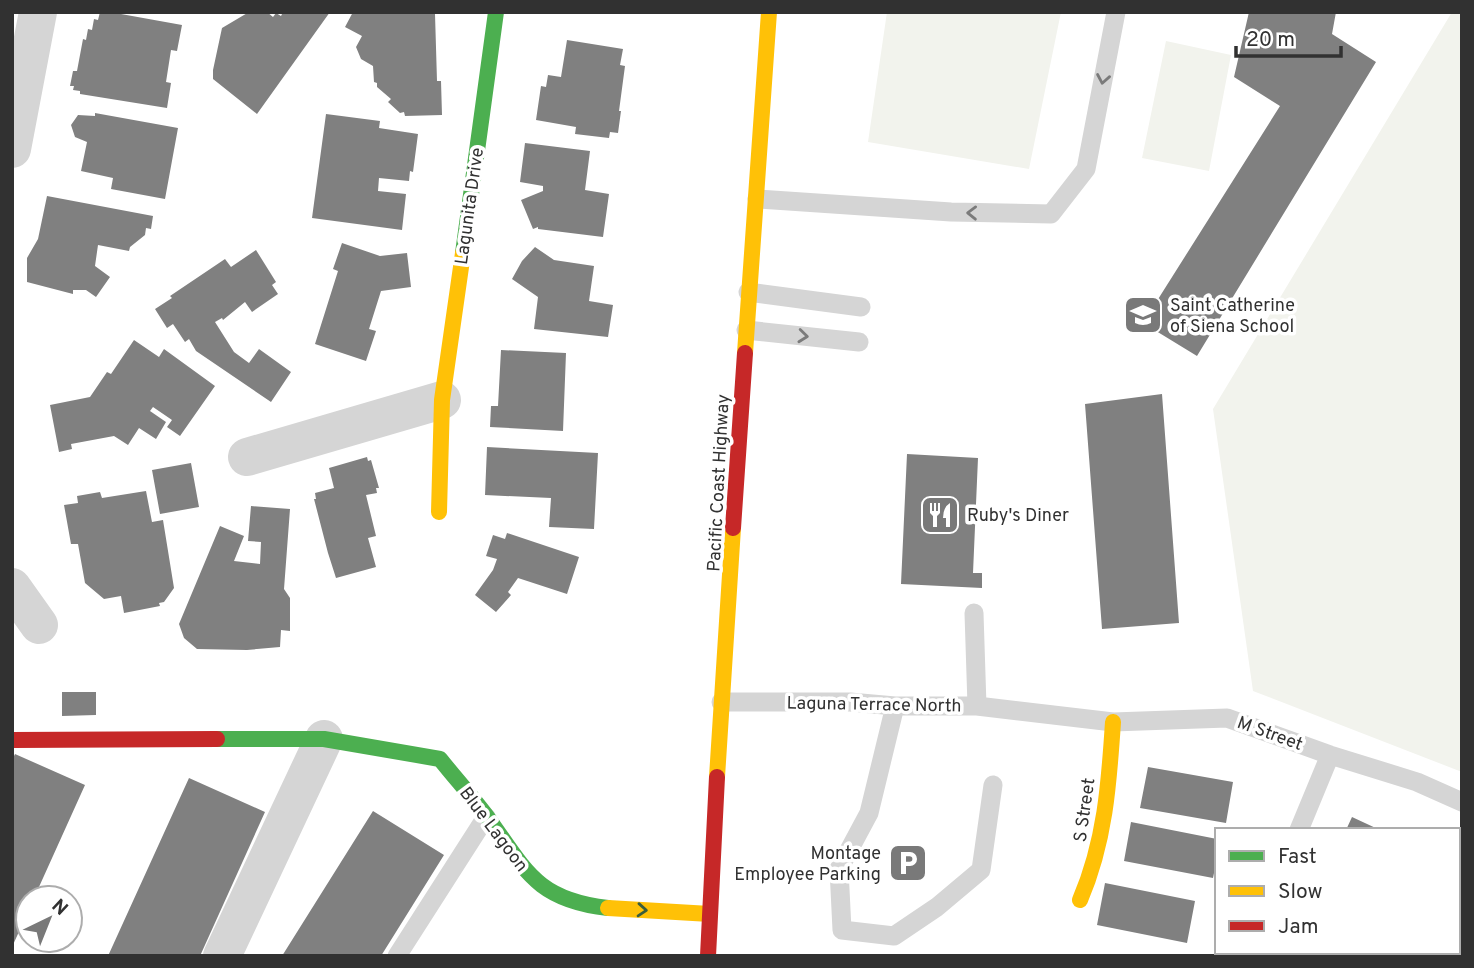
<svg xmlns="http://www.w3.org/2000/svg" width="1474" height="968" font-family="Overpass,sans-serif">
<rect width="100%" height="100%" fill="#fff"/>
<path fill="#f2f3ed" d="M887 12H1061L1029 169 868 142Z
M1452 12H1462V772L1253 691 1213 409Z
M1166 41 1231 55 1209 171 1142 158Z"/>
<path fill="#808080" d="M100 12H122L121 14 182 25 177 51 171 50 166 82 171 83 167 108 80 94V91L73 90 74 86H70L73 71H77L83 39 86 40 88 29 92 30 94 19 98 20Z
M249 12H267L273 17 276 13 281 16 283 12H330L257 114 213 79V70L222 28Z
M353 12 435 14 437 81H441L442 115 405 116 404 112 400 113 388 102 391 99 377 87V83L374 82 373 66 361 59 356 47 362 36 345 27Z
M1249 12H1336L1332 34 1376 62 1197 356 1143 323 1280 106 1234 77Z
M567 40 623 49 620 65 625 66 619 111H621L618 133 610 132 609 138 575 134 576 127 536 120 541 86 546 87 548 75 561 77Z
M95 113 178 128 165 199 111 189 113 178 81 171 87 142 75 137 71 125 78 115 95 116Z
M326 114 380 121 379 128 418 134 413 172 410 171 409 181 379 178 378 191 406 194 402 230 312 218Z
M525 143 590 151 585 190 609 194 603 237 538 229V227L533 229 521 200 543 191V186L520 182Z
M47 196 153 216 151 229 146 228 145 235 130 247 129 251 98 245 95 266 110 277 96 297 86 290H73V294L27 282V258L38 239Z
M342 243 380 256 407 253 411 287 381 291 369 329 376 331 366 361 315 344 338 271 333 269Z
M535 247 554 260 594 266 589 301 613 305 608 337 534 329 538 297 512 279 522 261Z
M256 250 276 282 272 285 278 294 252 312 245 302 223 320 222 318 215 322 234 352 249 363 259 349 291 372 271 402 196 351 189 339 185 342 173 324 167 328 155 309 172 298 170 296 225 259 231 267Z
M134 340 159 357 164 349 215 386 180 436 167 427 172 420 153 407 150 411 166 422 156 439 139 428 128 445 114 436 71 444 72 449 59 452 50 405 90 397 107 372 111 374Z
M501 350 566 353 563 431 490 427 491 406H498Z
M1162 394 1179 623 1102 629 1085 404Z
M487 447 598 453 594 529 549 527 551 498 485 495Z
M907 454 978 458 973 573H982V588L901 584Z
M367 457 368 461 371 460 379 488H376L377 493 366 495 376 536 368 538 376 567 336 578 328 553 314 499H316L315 493 334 488 329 468Z
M191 463 199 507 160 514 152 470Z
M146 491 152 522 163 520 174 588 164 602 159 603 160 606 124 613 121 596 104 599 85 583 78 544H71L64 505 78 503 77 496 100 492 102 498Z
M251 506 290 509 284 589 290 598V631L281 630 280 647 247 650 197 649 184 638 179 624 220 526 244 536 234 561 260 564 261 542 248 541Z
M507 533 579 557 567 594 518 578 508 592 511 595 496 612 475 595 493 570 497 559 486 556 493 535 505 539Z
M62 692H96V715L62 716Z
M15 754 85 785 34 898H28V912L12 947V760Z
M1148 767 1233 782 1226 823 1140 808Z
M189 778 265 812 200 956H108Z
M373 811 444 855 381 956H282Z
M1352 817 1380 830H1346Z
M1131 822 1217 839V858L1213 878 1124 861Z
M1105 883 1195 901 1187 943 1097 925Z
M1460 883 1462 884V929L1458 927Z
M1284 952H1337L1344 956H1282Z"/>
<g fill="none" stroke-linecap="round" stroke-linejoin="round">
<path stroke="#d5d5d5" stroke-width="19" d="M757 199 951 212 1051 214 1086 169 1116 12
M748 292 861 307
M746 330 859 342
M974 613 977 706
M721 702H850L895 706H977L1113 722 1227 718 1330 755 1417 782 1462 802
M895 706 869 813 839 869 842 930 894 936 937 907 981 870 993 785
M1299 830 1330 755
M397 956 486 817
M1250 956 1251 952"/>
<path stroke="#d5d5d5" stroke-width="38" d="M12 149 38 12
M247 457 442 400
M12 587 39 625
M222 956 324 739"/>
<path stroke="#4caf50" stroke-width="16" d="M463 253 496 12
M217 739H324L440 759C456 779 473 798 488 818 526 871 537 900 608 908"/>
<path stroke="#ffc107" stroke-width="16" d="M745 353 769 12
M439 512 442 400 463 253
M717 777 733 528
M1080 900C1105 842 1109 784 1113 722
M608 908 710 914"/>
<path stroke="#c62828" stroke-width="16" d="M733 528 745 353
M12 740 217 739
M708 956 717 777"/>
</g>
<defs><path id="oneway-chevron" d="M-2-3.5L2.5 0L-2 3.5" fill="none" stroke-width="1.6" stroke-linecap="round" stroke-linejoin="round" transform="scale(1.75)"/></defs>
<g stroke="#7b7b7b">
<use href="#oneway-chevron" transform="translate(1103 79) rotate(100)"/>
<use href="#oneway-chevron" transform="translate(972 213) rotate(-179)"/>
<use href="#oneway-chevron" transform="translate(803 336) rotate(6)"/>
</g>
<use stroke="#3a5d3c" href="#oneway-chevron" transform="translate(642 910) rotate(4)"/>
<defs>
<symbol id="school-square" viewBox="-11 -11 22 22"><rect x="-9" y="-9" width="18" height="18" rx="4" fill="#797979" stroke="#fff"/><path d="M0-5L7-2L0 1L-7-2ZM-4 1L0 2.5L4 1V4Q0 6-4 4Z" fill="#fff"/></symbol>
<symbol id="restaurant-square" viewBox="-11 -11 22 22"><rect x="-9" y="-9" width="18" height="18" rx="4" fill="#797979" stroke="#fff"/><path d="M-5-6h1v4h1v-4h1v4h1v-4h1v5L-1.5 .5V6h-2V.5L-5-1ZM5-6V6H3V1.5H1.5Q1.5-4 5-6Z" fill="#fff"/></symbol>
<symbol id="parking-square" viewBox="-11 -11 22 22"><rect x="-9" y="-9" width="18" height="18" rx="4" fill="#797979" stroke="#fff"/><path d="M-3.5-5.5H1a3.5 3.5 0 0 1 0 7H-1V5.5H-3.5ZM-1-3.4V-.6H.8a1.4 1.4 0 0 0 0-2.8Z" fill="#fff"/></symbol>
</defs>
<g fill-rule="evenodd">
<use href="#school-square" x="1121" y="293" width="44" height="44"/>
<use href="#restaurant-square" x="918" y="493" width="44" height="44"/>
<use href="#parking-square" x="886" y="841" width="44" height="44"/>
</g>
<g text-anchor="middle" stroke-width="7" stroke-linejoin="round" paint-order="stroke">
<g font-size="18" fill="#313131" stroke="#fff">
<text transform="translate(469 206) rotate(-82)" y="6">Lagunita Drive</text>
<text transform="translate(718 483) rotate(-87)" y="6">Pacific Coast Highway</text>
<text transform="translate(874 704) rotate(1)" y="6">Laguna Terrace North</text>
<text transform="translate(1270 733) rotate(20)" y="6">M Street</text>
<text transform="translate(1084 810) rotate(-82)" y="6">S Street</text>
<text transform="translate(494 829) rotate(53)" y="6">Blue Lagoon</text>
</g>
<g font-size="18" fill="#313131" stroke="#fff" text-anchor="start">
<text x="1170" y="311">Saint Catherine<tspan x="1170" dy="21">of Siena School</tspan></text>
<text x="967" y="521">Ruby's Diner</text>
<text x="881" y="859" text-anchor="end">Montage<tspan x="881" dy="21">Employee Parking</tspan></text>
</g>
</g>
<rect width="1474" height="968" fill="none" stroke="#313131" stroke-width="28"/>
<rect x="1215" y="828" width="245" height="126" fill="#ffffff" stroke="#adadad" stroke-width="2"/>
<rect x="1229" y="851" width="35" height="10" fill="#4caf50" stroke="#adadad" stroke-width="2"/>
<text x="1278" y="863" font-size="21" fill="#313131">Fast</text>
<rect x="1229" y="886" width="35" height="10" fill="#ffc107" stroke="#adadad" stroke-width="2"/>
<text x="1278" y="898" font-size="21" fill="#313131">Slow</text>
<rect x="1229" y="921" width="35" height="10" fill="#c62828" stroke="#adadad" stroke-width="2"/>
<text x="1278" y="933" font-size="21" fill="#313131">Jam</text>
<g transform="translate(49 919) rotate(43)"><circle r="33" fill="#ffffff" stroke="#adadad" stroke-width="2"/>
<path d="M0-5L12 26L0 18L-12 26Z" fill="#797979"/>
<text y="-10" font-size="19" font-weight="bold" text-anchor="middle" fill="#313131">N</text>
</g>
<path d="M1236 46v10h105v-10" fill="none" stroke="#313131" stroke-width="3.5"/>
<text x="1246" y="46" font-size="21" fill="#313131" stroke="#ffffff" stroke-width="5" paint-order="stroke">20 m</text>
</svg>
